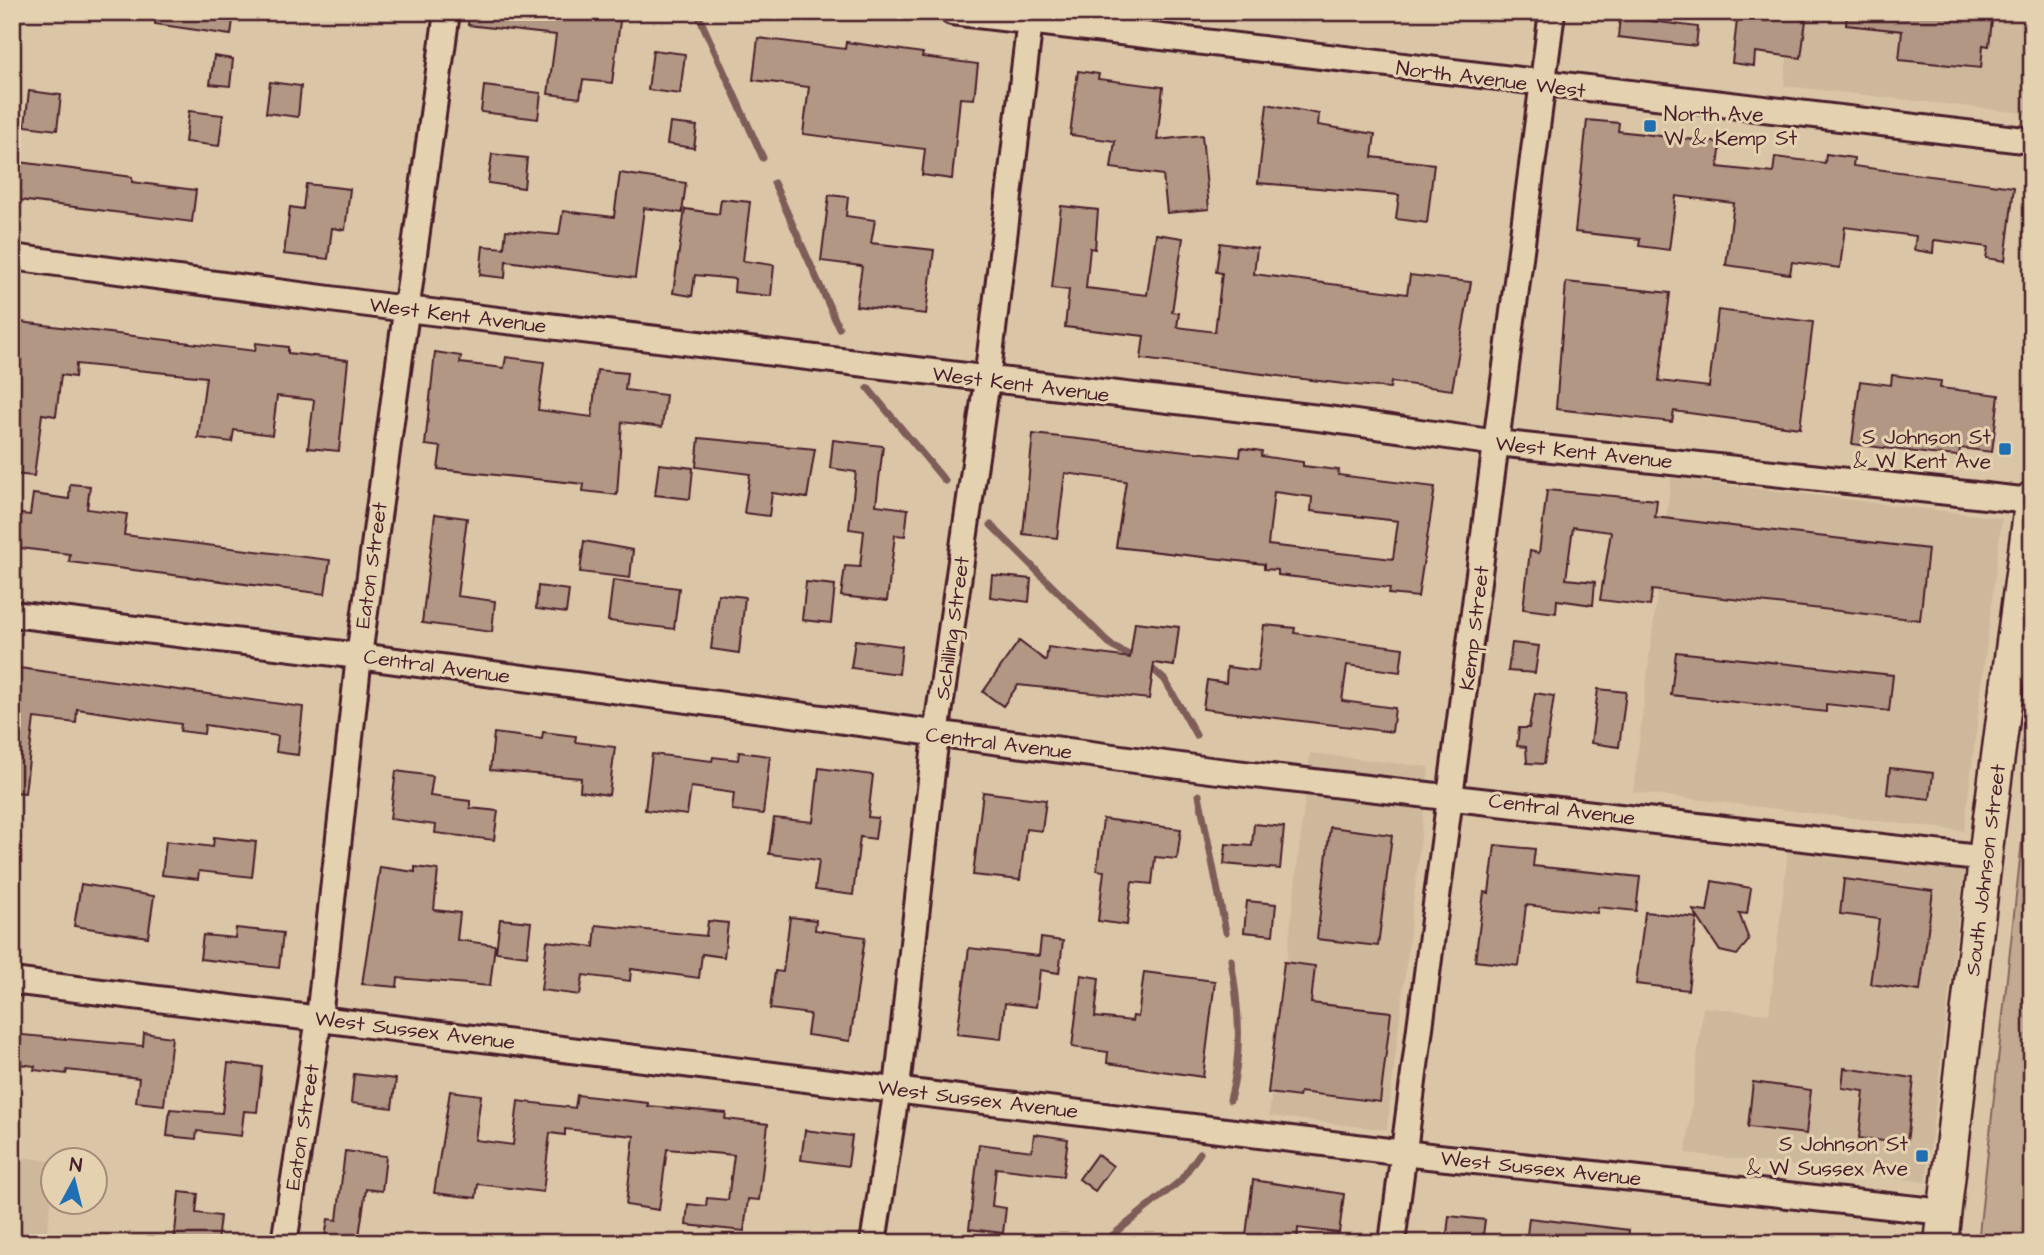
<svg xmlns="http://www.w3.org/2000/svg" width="2044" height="1255" font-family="'Architects Daughter',sans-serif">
<rect width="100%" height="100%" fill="#dac6a7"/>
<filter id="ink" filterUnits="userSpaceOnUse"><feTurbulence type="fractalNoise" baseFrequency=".0143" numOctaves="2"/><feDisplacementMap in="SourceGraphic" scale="14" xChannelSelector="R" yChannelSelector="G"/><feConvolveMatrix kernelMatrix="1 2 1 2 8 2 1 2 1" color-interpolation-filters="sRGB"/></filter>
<g filter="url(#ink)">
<path fill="#ceb89c" d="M1792 12H2032V114L1784 86Z
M1671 478 2002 518 1964 831 1633 792Z
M1310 753 1429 767 1387 1130 1269 1116Z
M1788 850 1964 871 1926 1182 1686 1153 1703 1007 1769 1014Z
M12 1156 52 1161V1193L46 1243H12Z"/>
<path fill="#c2aa92" stroke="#86645e" stroke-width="2" d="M2029 777H2032V1243H1978Z"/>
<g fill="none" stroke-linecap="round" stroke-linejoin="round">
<path stroke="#7e5c58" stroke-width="7" d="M697 12 763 158
M774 183 839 328
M868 388 945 481
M991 525 1113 647 1137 659
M1147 664 1165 680 1196 735
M1199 795 1226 932
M1230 1100C1243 1052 1239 1008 1231 960
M1103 1243 1180 1181 1200 1153"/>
</g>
<path fill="#b19784" stroke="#4a1f2b" stroke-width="2" fill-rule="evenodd" d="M156 12H234L231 35 155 24Z
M469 12H529L559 16 560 12 620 21 612 83 583 80 580 98 548 94 556 35 468 25Z
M1738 12H1760L1806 20 1801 58 1755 52 1754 66 1732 63Z
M1847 12H1993L1989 46 1983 45 1981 68 1899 60 1902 31 1846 25Z
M1620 17 1698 27 1696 46 1618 37Z
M758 38 845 49 846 42 923 53 922 57 978 64 974 99 960 98 952 179 922 175 925 149 803 134 809 87 753 80Z
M653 50 685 54 680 94 648 90Z
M214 56 233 59 230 86 210 84Z
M1078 71 1099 74 1098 79 1163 87 1157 140 1202 135 1209 209 1167 213 1163 175 1111 168 1115 141 1070 135Z
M270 82 301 86 298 117 266 113Z
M484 86 541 93 538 119 481 112Z
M29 91 61 95 57 130 25 126Z
M1267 104 1319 114 1318 125 1375 134 1372 157 1434 164 1427 223 1396 219 1399 195 1258 183Z
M189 111 223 115 219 146 185 142Z
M1587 120 1619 123 1618 131 1721 143 1718 167 1773 173 1775 157 1825 163 1826 154 1854 158 1853 166 2014 187 2005 261 1986 258 1988 247 1934 240 1933 253 1914 250 1916 236 1845 227 1840 268 1792 262 1790 274 1726 265 1734 203 1676 196 1669 250 1639 246 1640 239 1575 232Z
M670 123 697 126 694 148 667 144Z
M492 154 527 158 524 188 488 183Z
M12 161 132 177V182L196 190 192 222 12 199Z
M620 173 686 183 682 213 644 208 635 278 506 261 505 278 480 275 483 246 504 248 506 230 559 235 563 211 614 217Z
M306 184 350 189 345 230 332 228 328 259 284 254 290 207 303 209Z
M829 195 848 197 846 216 875 220 871 243 934 250 926 314 856 306 862 266 821 261Z
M721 199 750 202 743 261 774 265 771 296 734 292 735 279 695 275 692 296 673 293 685 209 719 214Z
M1061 206 1098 210 1095 249 1090 248 1086 288 1147 295 1156 234 1183 238 1172 312 1179 313 1177 327 1215 332 1222 273 1216 272 1220 243 1257 248 1254 274 1407 294 1410 275 1471 282 1452 390 1391 382 1390 388 1344 384 1141 359 1144 336 1065 327 1069 290 1052 288Z
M1566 282 1670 293 1659 381 1709 387 1718 310 1813 322 1800 428 1674 411 1672 422 1556 409Z
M12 321 255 351 256 343 288 347V353L348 360 339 451 308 448 314 400 277 396 272 435 234 430 232 442 198 438 206 377 76 364 75 377 61 375 56 416 42 414 34 476 12 474Z
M435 352 461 356 460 363 504 368 506 357 544 362 538 410 592 417 597 370 627 373 625 390 666 395 662 427 622 422 617 495 583 491 584 484 438 469 441 447 425 445Z
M1892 375 1941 381 1940 388 1999 395 1992 452 1960 448 1959 456 1932 454 1852 444 1860 381 1891 385Z
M1033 434 1240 457 1241 448 1262 451 1261 456 1303 462V466L1339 470 1338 475 1435 487 1418 597 1389 594 1390 588 1278 575V570L1264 569V564L1116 547 1126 481 1065 473 1057 538 1023 534ZM1274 492 1312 497 1311 511 1398 521 1393 559 1268 545Z
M699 438 815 449 807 498 772 493 769 516 744 513 750 474 696 467Z
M833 440 883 446 876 505 908 509 905 536 895 535 887 601 841 596 845 566 860 567 864 531 849 529 856 472 830 468Z
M659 464 693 468 690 499 655 495Z
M70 484 90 486 87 509 127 514 124 535 330 560 325 594 69 562 70 554 12 547V513L30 515 33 494 69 499Z
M1547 490 1657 500 1655 517 1928 549 1920 620 1652 590 1650 606 1600 600 1611 532 1573 527 1566 579 1595 582 1593 605 1557 600 1556 613 1523 609 1530 551 1539 553Z
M435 514 467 518 457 596 495 601 492 632 422 623Z
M584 541 633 550 630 578 580 572Z
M992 575 1031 579 1029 602 990 597Z
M613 580 679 588 674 629 608 621Z
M806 582 835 585 831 623 802 620Z
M538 586 569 590 566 613 536 609Z
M718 594 745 597 739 653 711 649Z
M1135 622 1179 627 1174 666 1154 663 1149 699 1018 685 1003 706 983 692 1019 641 1046 661 1048 647 1130 658Z
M1264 625 1295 628 1294 633 1403 648 1400 672 1347 665 1342 701 1395 708 1392 732 1203 709 1207 680 1226 683 1227 667 1258 671Z
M855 640 902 646 899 674 851 668Z
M1512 643 1539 646 1535 673 1508 671Z
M1676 652 1893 675 1889 711 1826 704V712L1671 695Z
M12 667 303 707 298 755 276 752 278 736 205 725 204 734 180 731 181 724 77 709 76 723 34 718 25 793 12 792Z
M1598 689 1626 692 1619 747 1591 743Z
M1535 693 1554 696 1544 764 1527 763 1526 747 1517 746 1519 728H1529Z
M543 732 576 736 575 742 615 747 609 795 580 791 581 778 490 770 494 733 542 739Z
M739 752 770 756 763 814 732 810 734 793 691 787 687 815 645 810 652 754 712 761 713 757 738 760Z
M819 768 873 775 868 817 878 818 875 839 860 837 853 895 815 890 819 860 769 854 774 818 813 822Z
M1890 768 1933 773 1930 799 1887 794Z
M396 771 433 776 430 796 470 801V808L498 811 494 840 435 833 436 825 390 819Z
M983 792 1046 800 1042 831 1026 829 1020 880 973 875Z
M1103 819 1181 829 1177 859 1155 857 1152 884 1132 882 1127 925 1098 921 1104 871 1097 870Z
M1254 824 1284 827 1280 869 1224 864 1226 844 1252 846Z
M1330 827 1392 835 1378 946 1317 939Z
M214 837 256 842 252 877 199 871 198 879 162 875 166 841 213 847Z
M1495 845 1535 849 1533 866 1640 877 1636 911 1598 907 1597 913 1526 905 1519 966 1475 961 1484 892 1489 893Z
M380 867 415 872V867L438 870 434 910 460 913 457 940 495 945 490 986 398 978 397 987 362 984Z
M1844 879 1933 891 1920 991 1870 984 1879 919 1840 914Z
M1712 881 1751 888 1747 914 1739 913 1749 940 1737 955 1720 951 1693 910 1707 912Z
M81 884 154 896 148 937 74 926Z
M1247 901 1276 904 1273 935 1244 932Z
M1645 912 1697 918 1688 990 1636 984Z
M790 917 816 920 815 930 865 937 850 1041 807 1035 810 1014 770 1009 775 971 783 972Z
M500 919 531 922 527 956 496 952Z
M708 921 728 923 724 957 702 954 699 978 631 969 630 981 583 975 580 995 541 990 547 941 594 947 596 925 706 936Z
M236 928 283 933 279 968 200 959 203 935 235 938Z
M1041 938 1063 941 1059 973 1040 970 1036 1007 1005 1003 1001 1039 957 1034 969 948 1039 956Z
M1284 962 1315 966 1311 1003 1391 1012 1380 1102 1300 1092 1299 1097 1268 1093Z
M1144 972 1215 981 1203 1077 1107 1063 1108 1052 1072 1047 1081 975 1099 978 1095 1017 1132 1021 1133 1016 1138 1017Z
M144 1033 172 1037 164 1105 136 1102 139 1078 67 1070 66 1074 34 1070 35 1066 12 1063V1034L143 1046Z
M228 1063 262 1067 257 1112 244 1111 241 1136 197 1131 196 1139 167 1136 170 1109 222 1113Z
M1844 1068 1914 1078 1907 1144 1859 1138 1864 1091 1842 1088Z
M354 1074 396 1079 392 1108 351 1103Z
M1753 1082 1811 1090 1806 1134 1748 1127Z
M450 1091 481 1095 475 1140 513 1145 518 1101 575 1108 577 1095 648 1103V1106L726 1113 725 1119 768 1124 759 1200 748 1199 744 1231 686 1225 688 1204 706 1206 707 1198 728 1200 734 1155 667 1149 659 1210 626 1205 634 1136 565 1129V1135L550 1133 543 1192 478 1184 476 1198 434 1193Z
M805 1130 852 1136 848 1166 801 1160Z
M1034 1134 1068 1139 1063 1176 996 1168 992 1206 1006 1208 1003 1233 969 1229 979 1144 1032 1151Z
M345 1151 386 1156 382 1191 366 1189 358 1243H324L328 1219 337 1220Z
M1097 1154 1113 1166 1095 1191 1079 1179Z
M1253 1180 1344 1194 1339 1233 1298 1228 1297 1243H1245Z
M179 1192 198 1194 196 1213 220 1216 217 1243H174Z
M1449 1216 1485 1220 1482 1243H1446Z
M1529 1218 1629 1230 1628 1243H1526Z"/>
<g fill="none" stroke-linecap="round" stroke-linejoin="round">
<defs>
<path id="minor" d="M952 12 2032 141
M12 257 406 309 1327 419 1497 443 2031 501
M12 614 359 656 1210 770 1987 859
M12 981 1429 1156 1944 1212
M284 1243 319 1018 359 656 447 12
M873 1243 897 1088 936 735 987 380 1031 12
M1392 1243 1552 12"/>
<path id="tertiary" d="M1941 1243 1989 825 2032 498"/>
</defs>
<use href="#minor" stroke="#4a1f2b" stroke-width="30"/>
<use href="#tertiary" stroke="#4a1f2b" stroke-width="37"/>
<use href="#minor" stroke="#e3d1af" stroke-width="24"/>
<use href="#tertiary" stroke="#e3d1af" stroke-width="32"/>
</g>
</g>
<g fill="#1f6fb2" stroke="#e3d1af" stroke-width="2.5">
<rect x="1643" y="119" width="14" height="14" rx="3.5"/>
<rect x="1998" y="442" width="14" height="14" rx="3.5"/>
<rect x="1915" y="1149" width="14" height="14" rx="3.5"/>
</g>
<g text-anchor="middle" stroke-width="6" stroke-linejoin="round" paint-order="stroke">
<g font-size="21" fill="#4a1f2b" stroke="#e3d1af">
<text transform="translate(1491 79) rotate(7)" y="7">North Avenue West</text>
<text transform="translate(458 315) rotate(7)" y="7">West Kent Avenue</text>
<text transform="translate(1021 384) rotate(7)" y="7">West Kent Avenue</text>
<text transform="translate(1584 452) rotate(6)" y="7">West Kent Avenue</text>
<text transform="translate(371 565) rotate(-82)" y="7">Eaton Street</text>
<text transform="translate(952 628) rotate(-82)" y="7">Schilling Street</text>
<text transform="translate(1474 628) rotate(-83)" y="7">Kemp Street</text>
<text transform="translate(437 666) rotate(8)" y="7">Central Avenue</text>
<text transform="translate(999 743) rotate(7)" y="7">Central Avenue</text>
<text transform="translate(1562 809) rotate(7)" y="7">Central Avenue</text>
<text transform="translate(1985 870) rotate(-83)" y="7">South Johnson Street</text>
<text transform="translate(415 1030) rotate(7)" y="7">West Sussex Avenue</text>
<text transform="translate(978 1099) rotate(7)" y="7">West Sussex Avenue</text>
<text transform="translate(302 1127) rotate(-81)" y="7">Eaton Street</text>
<text transform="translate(1541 1168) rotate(6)" y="7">West Sussex Avenue</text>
</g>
<g font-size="21" fill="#4a1f2b" stroke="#e3d1af" text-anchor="end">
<text x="1664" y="121" text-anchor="start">North Ave<tspan x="1664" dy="24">W &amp; Kemp St</tspan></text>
<text x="1991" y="444">S Johnson St<tspan x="1991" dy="24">&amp; W Kent Ave</tspan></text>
<text x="1908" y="1151">S Johnson St<tspan x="1908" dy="24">&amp; W Sussex Ave</tspan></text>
</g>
</g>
<rect width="2044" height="1255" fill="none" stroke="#e3d1af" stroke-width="42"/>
<rect x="21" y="21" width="2002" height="1213" fill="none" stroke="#4a1f2b" stroke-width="2.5" filter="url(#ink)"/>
<g transform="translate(74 1181) rotate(7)"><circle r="33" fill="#e3d1af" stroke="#a68a7a" stroke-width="2"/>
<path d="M0-5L12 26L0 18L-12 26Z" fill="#1f6fb2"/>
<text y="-10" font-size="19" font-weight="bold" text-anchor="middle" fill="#4a1f2b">N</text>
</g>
</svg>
